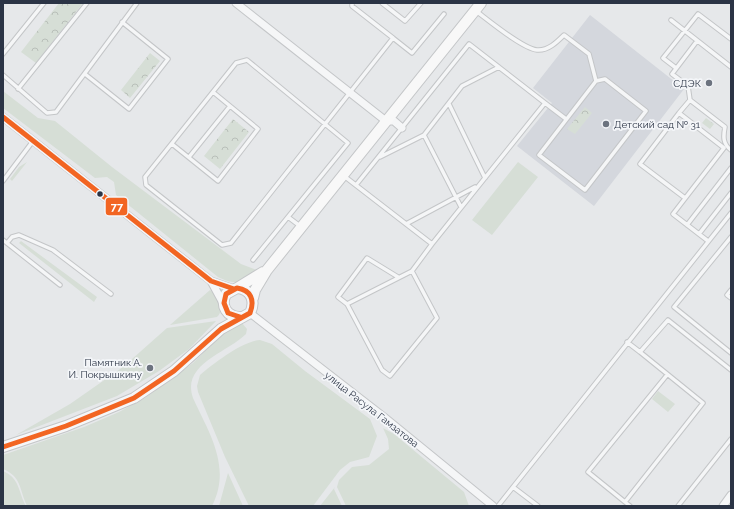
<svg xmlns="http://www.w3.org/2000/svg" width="734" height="509" font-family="Raleway,sans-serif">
<defs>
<pattern id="park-crowns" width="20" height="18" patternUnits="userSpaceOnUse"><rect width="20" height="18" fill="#d6ded6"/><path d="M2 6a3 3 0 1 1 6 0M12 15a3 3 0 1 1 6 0" fill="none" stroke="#b8bfb9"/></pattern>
</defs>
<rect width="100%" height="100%" fill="#e6e8ea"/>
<path fill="#d4d7dd" d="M590 15 684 89 594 206 517 146 552 103 533 88Z"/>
<path fill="#d6ded6" d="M3 91 38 118 55 121 112 167 241 264 257 270C241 283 237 286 218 277L116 195 114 182 107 177 95 178 3 108Z
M27 162 12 181 10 179 19 167Z
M518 162 538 177 492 235 472 220Z
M21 241 97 297 94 302 19 243Z
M210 290C218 296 226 309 217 317L170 325Z
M216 321 189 349 159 371 117 396 16 435 70 404 123 367 167 328Z
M242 323 247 329 246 334C227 353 181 364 193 398 209 433 232 467 212 506H27C19 489 22 477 3 469V455L84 427 119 412 145 398 193 363 228 328Z
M260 340 272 344 305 371 370 419 377 436 369 457 350 462 340 470 313 506H249L225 457 198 392 197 386 200 375C213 364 243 341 260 340Z
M658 391 675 404 668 412 652 399Z
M383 428 394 434 464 492 469 506H346L337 487 339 480 352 467 369 465 389 449 388 439Z
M3 471C20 478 18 492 26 506H3Z
M228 473 243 506H219Z
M335 487 334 489 342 506H320Z"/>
<path fill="url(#park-crowns)" d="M59 3H83L36 63 21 52Z
M150 53 160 61 130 98 121 90Z
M585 107 592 113 575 134 567 129Z
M706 118 714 124 710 129 702 123Z
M233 119 249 132 220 169 204 156Z"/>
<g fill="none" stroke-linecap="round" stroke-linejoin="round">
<defs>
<path id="service" d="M352 3V6L393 38
M382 3 405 21 421 3
M476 11C488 20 523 49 537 50 548 51 557 42 564 35L589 54 596 81 539 155 585 190 646 111 605 79 596 81
M671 20 731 67
M3 54 44 3
M676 68 663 58 698 14 731 39
M85 74 129 109 168 59 122 22
M3 75 47 113 56 112 137 3
M18 89 87 3
M690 100 725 127C723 137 723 144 731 150
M545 103 566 119
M449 104 485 178
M679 113 690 100 688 86 672 74 697 41
M424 135 461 207
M172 144 218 181 258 129 213 92
M189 157 230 106
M380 157 424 135 462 86 499 67
M344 176 432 244 545 103 469 44 356 185
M3 181 33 141
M685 198 640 164 679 113 724 148 673 214 708 241
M288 217 300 226
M406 224 475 187
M687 225 731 168
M699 234 731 193
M731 237 674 307 731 353
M3 240 60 285
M7 243 12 237 19 235 53 250 111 294
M253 260 348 143 247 60 236 63 145 177 146 185 222 245 231 243 393 38 412 53 444 14
M412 271 347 304 382 370 390 376 437 318 412 271 432 244
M731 290 727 295 731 298
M347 304 338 297 367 258 398 277
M627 342 640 352
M513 487 538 506
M625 502 588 472 667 375
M498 506 731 213
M630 506 625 502 703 403 640 352 668 320 731 370
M678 506 731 439"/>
<path id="minor" d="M236 3 386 121H394L402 128
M3 117 211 281 234 289
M211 281 223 303
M250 313 384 417 493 506
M723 506 731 495"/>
<path id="secondary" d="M237 288 263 272
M253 298 255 290 267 270 481 3
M3 447 66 426 134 398 174 371 221 329 250 313C256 301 251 289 237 288L226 294C220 306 227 317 240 317"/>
</defs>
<use href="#service" stroke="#c4c6c8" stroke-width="5.5"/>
<use href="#minor" stroke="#c4c6c8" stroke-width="9"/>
<use href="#secondary" stroke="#c4c6c8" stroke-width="12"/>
<use href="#service" stroke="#f5f6f7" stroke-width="3.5"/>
<use href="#minor" stroke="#f5f6f7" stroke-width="7"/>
<use href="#secondary" stroke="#f8f8f8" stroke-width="10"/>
<defs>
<path id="bus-1" d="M3 117 211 281 234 289
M3 447 66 426 134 398 174 371 221 329 250 313C255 300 251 290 237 288L226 294 224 303 228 313 240 317"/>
</defs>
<use href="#bus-1" stroke="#f4f6f9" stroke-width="8"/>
<use href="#bus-1" stroke="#f26522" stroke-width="5"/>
</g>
<g fill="#6c737f" stroke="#f4f6f9" stroke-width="1.5">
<circle cx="709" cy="83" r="4"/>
<circle cx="606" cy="124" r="4"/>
<circle cx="150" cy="368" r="4"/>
</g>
<circle fill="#2b3445" stroke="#f4f6f9" stroke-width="1.5" cx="100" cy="194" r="3.5"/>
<g text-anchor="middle" stroke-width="3.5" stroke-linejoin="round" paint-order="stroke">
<g font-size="10" fill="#2b3445" stroke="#f4f6f9" text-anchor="end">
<text x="701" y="87">СДЭК</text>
<text x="614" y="128" text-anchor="start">Детский сад № 31</text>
<text x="142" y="366">Памятник А.<tspan x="142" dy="12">И. Покрышкину</tspan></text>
</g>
<g font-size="10" fill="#2b3445" stroke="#f4f6f9">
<text transform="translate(372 409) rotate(38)" y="4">улица Расула Гамзатова</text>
</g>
</g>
<rect stroke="#f4f6f9" stroke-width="1.5" x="105" y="197" width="23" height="19" rx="4" fill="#f26522"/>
<g font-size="11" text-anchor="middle" font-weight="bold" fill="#fff">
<text x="117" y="210">77</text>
</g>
<rect width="734" height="509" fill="none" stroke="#2b3445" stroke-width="8"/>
</svg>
